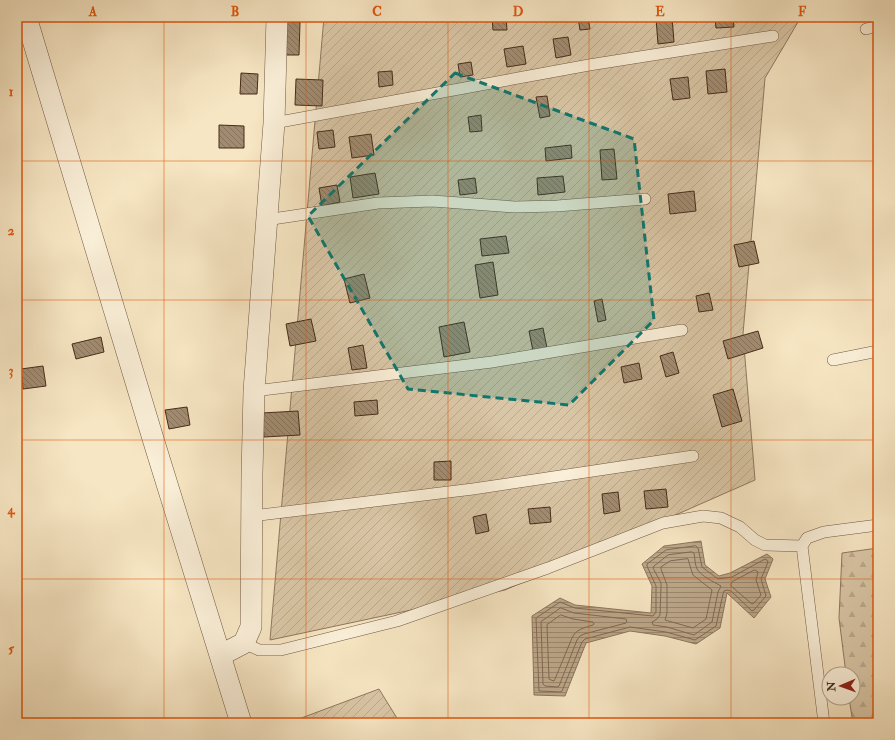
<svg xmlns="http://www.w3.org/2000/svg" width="895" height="740" font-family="'IM FELL Double Pica',serif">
<defs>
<pattern id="forest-firs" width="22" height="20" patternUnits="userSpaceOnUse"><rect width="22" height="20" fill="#d9c6a6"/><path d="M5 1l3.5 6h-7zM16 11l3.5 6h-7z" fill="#bcaa8e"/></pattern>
<pattern id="garden-furrows" width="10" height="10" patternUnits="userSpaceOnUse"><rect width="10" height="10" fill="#d9c6a6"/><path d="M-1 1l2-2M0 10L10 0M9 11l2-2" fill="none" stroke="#bcaa8e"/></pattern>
<pattern id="water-rules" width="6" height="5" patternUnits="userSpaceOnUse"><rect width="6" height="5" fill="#bba689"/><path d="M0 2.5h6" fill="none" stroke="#9a876f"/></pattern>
<pattern id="building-back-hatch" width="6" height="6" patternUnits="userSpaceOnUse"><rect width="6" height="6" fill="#a28c71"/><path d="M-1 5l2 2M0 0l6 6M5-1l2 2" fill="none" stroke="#86735c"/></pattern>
</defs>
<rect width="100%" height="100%" fill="#f7e6c3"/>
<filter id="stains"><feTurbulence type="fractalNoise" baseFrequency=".005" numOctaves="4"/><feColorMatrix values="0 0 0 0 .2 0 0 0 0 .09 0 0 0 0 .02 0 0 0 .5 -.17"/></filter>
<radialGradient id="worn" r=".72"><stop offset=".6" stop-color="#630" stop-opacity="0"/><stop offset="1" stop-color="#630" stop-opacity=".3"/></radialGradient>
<path fill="url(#forest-firs)" stroke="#907860" d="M878 548V723H853L849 698H853V674H846L839 618 842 553Z"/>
<path fill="url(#garden-furrows)" stroke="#907860" d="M324 17H801L765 78 743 334 755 480 505 590 270 640Z
M379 689 400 723H288Z"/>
<path fill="url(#water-rules)" stroke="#8c755c" d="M701 541 705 565 719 576 730 573 767 554 773 559 765 579 771 597 754 618 727 593 720 628 696 644 665 636 630 631 586 643 565 696 534 695 532 616 560 598 575 605 651 613 652 586 642 564 664 546Z"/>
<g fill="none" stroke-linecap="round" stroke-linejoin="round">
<path stroke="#806851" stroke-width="1" d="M696 546 698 548 702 567 718 579 732 577 765 559 767 560 768 562 761 579 766 596 754 610 752 611 731 591 727 590 724 591 723 594 716 626 695 640 666 632 630 627 585 639 582 642 562 691 561 692 539 691 536 618 560 602 575 608 653 616 656 612V586L647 566V564L666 550Z
M692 552 694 553C695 558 695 565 697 569 701 576 714 582 721 586L718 592 712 622 694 635 667 627 653 625 652 622 657 619 660 615 661 587V583L653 568 654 566 668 555Z
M688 559 691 569 693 575 712 590 706 619 693 628 665 620 667 613V585L661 569V567L670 561Z
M755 570 758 572 756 580 761 595 754 603 752 604 731 586V584L732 582Z
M561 608 574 613 626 619 627 622 626 623 584 634 580 636 577 640 559 686 558 687 545 686 543 684 541 622Z
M561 615 573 619 593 622 594 624 593 625C584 628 576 629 572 638L555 679 554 681 551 680 549 679 547 625Z"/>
</g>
<path fill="url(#building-back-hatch)" stroke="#462b19" d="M492 17H506L507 30H493Z
M578 17H588L590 29 580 30Z
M664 17H672L674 42 658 44 656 18Z
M715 17H733L734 27 716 28Z
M285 22H300L299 55H284Z
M568 37 571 55 556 58 553 39Z
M523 46 526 64 507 67 504 49Z
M471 62 473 75 460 77 458 64Z
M725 69 727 92 708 94 706 71Z
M392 71 393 85 379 87 378 72Z
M241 73 258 74 257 94H240Z
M688 77 690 98 673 100 670 79Z
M296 79 323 80 322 106 295 105Z
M547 96 550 116 540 118 536 97Z
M481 115 482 131 470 132 468 117Z
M219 125 244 126V148H219Z
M333 130 335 147 319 149 317 132Z
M371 134 374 155 352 158 349 137Z
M571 145 572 158 546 161 545 148Z
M614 149 617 179 602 180 600 150Z
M375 173 379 194 353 198 350 177Z
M563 176 565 192 538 195 537 178Z
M475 178 477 193 460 195 458 180Z
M337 185 340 202 322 206 319 188Z
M694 191 696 211 670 214 668 194Z
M506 236 509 253 482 256 480 239Z
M754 241 759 263 739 267 734 245Z
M493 262 498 295 480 298 475 265Z
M364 274 370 298 350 303 344 279Z
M709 293 713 310 699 312 696 296Z
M602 299 606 320 598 322 594 301Z
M311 319 316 341 290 346 286 324Z
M464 322 470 352 444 357 439 327Z
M543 328 547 348 533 351 529 331Z
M758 331 763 348 728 359 723 341Z
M101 337 104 352 76 359 72 344Z
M363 345 367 368 352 370 348 348Z
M673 352 679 373 666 377 660 356Z
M639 363 642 379 624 383 621 367Z
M43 366 46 386 23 389 21 369Z
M733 389 742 421 722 427 713 395Z
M377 400 378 414 355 416 354 402Z
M187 407 190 425 169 429 165 410Z
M298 411 300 435 264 437 262 413Z
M451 461V480H434V462Z
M666 489 668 507 646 509 644 491Z
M618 492 620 511 604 514 602 494Z
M550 507 551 522 530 524 528 509Z
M486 514 489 531 476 534 473 517Z"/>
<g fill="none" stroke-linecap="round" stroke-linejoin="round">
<defs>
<path id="lane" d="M866 29 878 26
M274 123 589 65 773 36
M266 220 378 203 432 201 515 207 557 206 645 199
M833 360 878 351
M254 391 492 362 682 330
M252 516 473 489 693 456
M244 643 259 650H281L397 621 548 568 663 523 703 516 721 518 740 527 755 540 765 545 802 546
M824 723 802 546 807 538 824 532 878 525"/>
<path id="street" d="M26 17 154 442 241 723
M221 655 244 643 251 627 252 474 254 391 274 123 277 17"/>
</defs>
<use href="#lane" stroke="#725a44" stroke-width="12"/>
<use href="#street" stroke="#725a44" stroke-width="22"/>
<use href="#lane" stroke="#faefd8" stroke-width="11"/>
<use href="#street" stroke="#faefd8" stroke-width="21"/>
</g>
<path fill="#0f766e" fill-opacity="0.2" stroke="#0f766e" stroke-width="3" stroke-dasharray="8 5" stroke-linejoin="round" d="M455 73 634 139 654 320 569 405 408 389 308 216Z"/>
<path fill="none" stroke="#e0570d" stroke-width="1" stroke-opacity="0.55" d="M164 17V723M306 17V723M448 17V723M589 17V723M731 17V723M17 161H878M17 300H878M17 440H878M17 579H878"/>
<rect width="895" height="740" fill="none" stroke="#f7e6c3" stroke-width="44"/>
<g transform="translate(841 686) rotate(268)"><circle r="19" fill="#faefd8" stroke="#b2a18c"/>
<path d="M0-3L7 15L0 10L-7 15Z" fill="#8f2418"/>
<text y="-6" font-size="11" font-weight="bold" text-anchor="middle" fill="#462b19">N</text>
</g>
<rect x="22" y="22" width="851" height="696" fill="none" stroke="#e0570d" stroke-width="1.5"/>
<g font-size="13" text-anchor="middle" font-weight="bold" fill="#e0570d">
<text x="93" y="16">A</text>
<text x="235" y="16">B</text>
<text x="377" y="16">C</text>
<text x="518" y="16">D</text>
<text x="660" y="16">E</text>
<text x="802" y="16">F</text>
<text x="11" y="96">1</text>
<text x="11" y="235">2</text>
<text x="11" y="375">3</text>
<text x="11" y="514">4</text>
<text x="11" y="653">5</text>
</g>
<rect width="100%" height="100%" filter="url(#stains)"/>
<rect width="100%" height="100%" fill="url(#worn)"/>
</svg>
